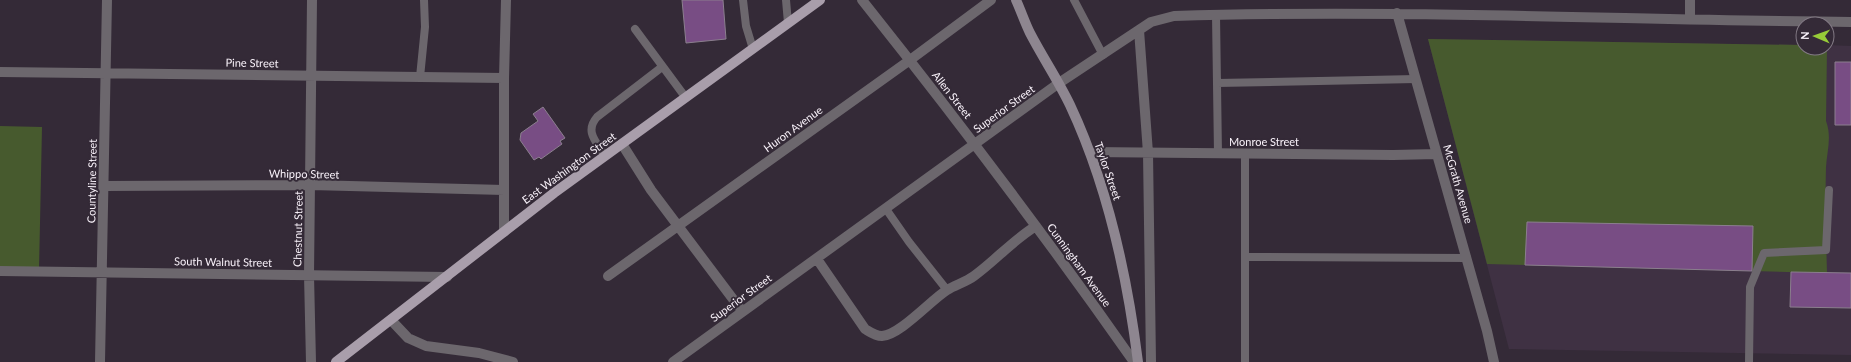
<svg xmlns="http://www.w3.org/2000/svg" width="1851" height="362" font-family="Lato,sans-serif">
<rect width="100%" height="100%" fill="#342a37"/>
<path fill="#3f3143" d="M1428 39 1803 45V48H1827V45L1851 46V355L1509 349Z"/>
<path fill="#475a2e" d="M1428 39 1803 45V48H1827L1826 121C1832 137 1827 151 1826 167 1825 202 1826 237 1827 273L1487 264Z
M0 126 42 127 39 271H0Z"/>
<path fill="#784d84" stroke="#8b7f8e" d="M682 0H723L726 39 686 43Z
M1835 62H1851V125H1835Z
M543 107 565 138 560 141 562 144 541 159 539 157 534 160 520 140 521 133 538 121 533 114Z
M1527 222 1753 226 1752 271 1525 265Z
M1791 272 1851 273V308L1790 307Z"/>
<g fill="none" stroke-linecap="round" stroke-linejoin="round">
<path stroke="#6c676d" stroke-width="8" d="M743 0 746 26 753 49
M786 0 788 23
M1074 0 1103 55
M1216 15 1218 154
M635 29 686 98
M420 77 425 27 424 0
M1217 83 1416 79
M1245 154V362
M605 156C597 142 584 132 597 117L662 67
M886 209 909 242 947 290
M1245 257 1467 258
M1749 362 1750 287 1764 253 1826 250 1829 190"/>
<path stroke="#6c676d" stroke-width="10" d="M862 0C956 118 1047 238 1134 362
M1397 13 1487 331 1494 362
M1690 19V0
M1139 30 1148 153 1151 362
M0 72 504 78
M622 144 651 190 742 311
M1090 152 1393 155 1437 154
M104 186 311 185 504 190
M504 232V78L506 0
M817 259 865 329C870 332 875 336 882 336 900 335 931 300 947 290 955 285 966 282 974 276 996 260 1013 240 1036 226
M0 271 447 277
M608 276 910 60 991 0
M391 320 408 338 426 346 479 353 513 362
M100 362 107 0
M311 362 309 275 312 0
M673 362 1059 83 1151 22 1174 16C1400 9 1625 20 1851 22"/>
<path stroke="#8e8690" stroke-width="10" d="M1016 0C1021 11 1025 23 1030 33 1043 58 1058 80 1070 105 1108 186 1127 274 1138 362"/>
<path stroke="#a99eab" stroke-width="10" d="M336 362 554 193 820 0"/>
</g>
<g text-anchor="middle" stroke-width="4" stroke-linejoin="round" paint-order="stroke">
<g font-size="11" fill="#f9f2fa" stroke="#342a37">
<text transform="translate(252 63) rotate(1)" y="4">Pine Street</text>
<text transform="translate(952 95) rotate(52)" y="4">Allen Street</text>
<text transform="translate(1004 109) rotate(-36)" y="4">Superior Street</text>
<text transform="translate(793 129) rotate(-36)" y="4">Huron Avenue</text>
<text x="1264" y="146">Monroe Street</text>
<text transform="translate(569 168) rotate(-36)" y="4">East Washington Street</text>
<text transform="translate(1108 171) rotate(71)" y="4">Taylor Street</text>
<text transform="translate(304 174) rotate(1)" y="4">Whippo Street</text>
<text transform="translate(92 181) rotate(-89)" y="4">Countyline Street</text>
<text transform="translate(1458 184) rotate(74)" y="4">McGrath Avenue</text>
<text transform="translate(298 229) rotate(-89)" y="4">Chestnut Street</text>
<text transform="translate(223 262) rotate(1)" y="4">South Walnut Street</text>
<text transform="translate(1079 265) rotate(54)" y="4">Cunningham Avenue</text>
<text transform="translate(741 298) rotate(-36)" y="4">Superior Street</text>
</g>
</g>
<g transform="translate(1815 36) rotate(272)"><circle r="19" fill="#342a37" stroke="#837a85"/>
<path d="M0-3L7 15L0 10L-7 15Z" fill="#97cc38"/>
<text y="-6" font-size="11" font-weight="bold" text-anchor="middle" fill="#f9f2fa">N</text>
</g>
</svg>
